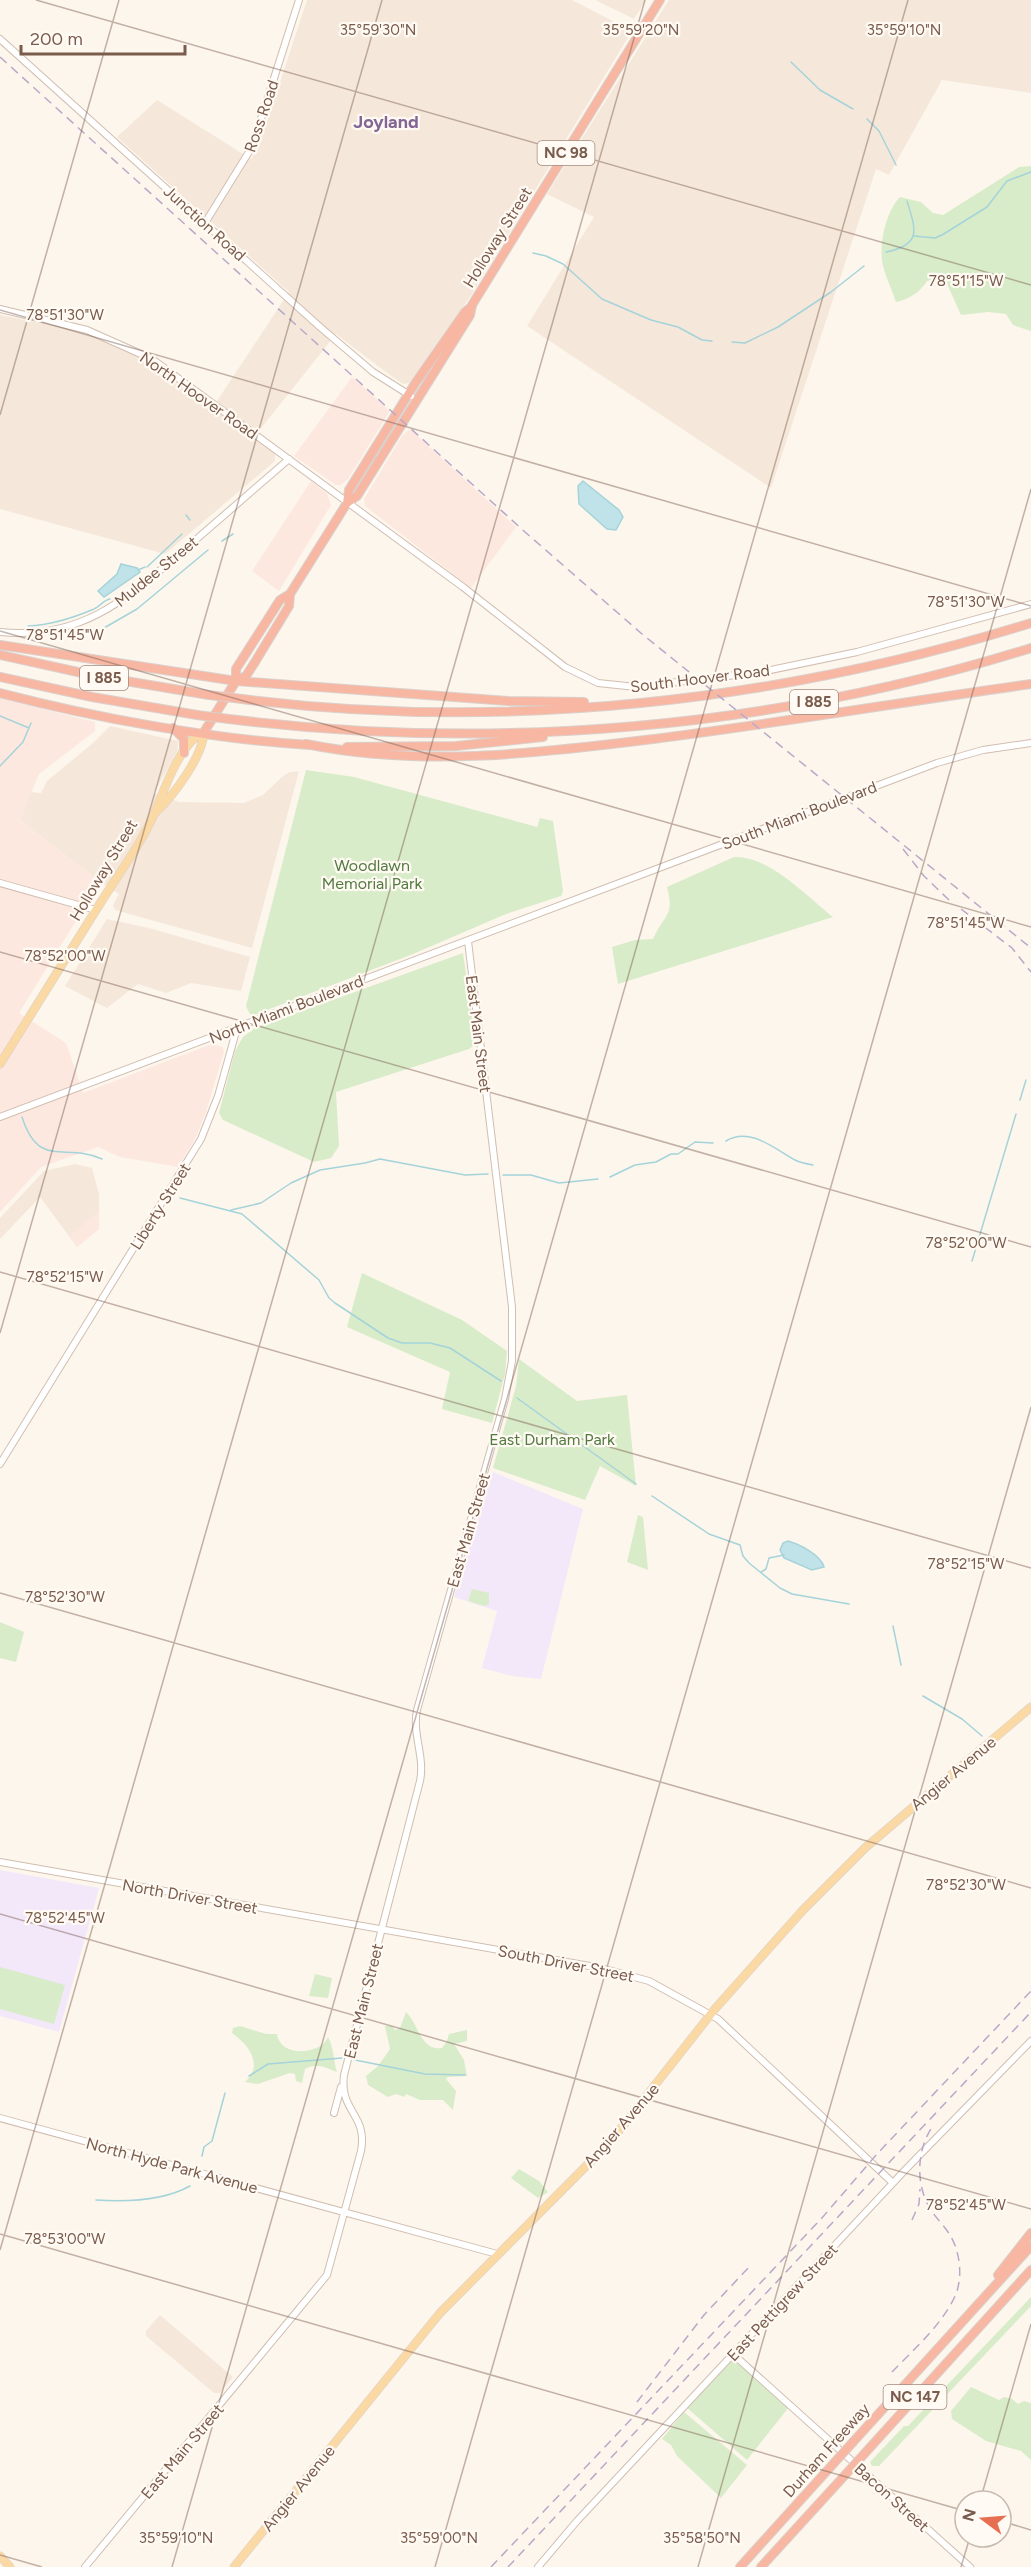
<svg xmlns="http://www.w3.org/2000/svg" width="1031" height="2567" font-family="Figtree,sans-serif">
<rect width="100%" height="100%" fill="#fdf6ec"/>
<path fill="#f5e8da" d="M307 0H572L632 31 470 297 409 383 403 384 387 373 336 334 254 437 275 453V461L165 554 0 509V315L55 326 108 342 152 364 213 407 289 292 117 137 157 100 251 159 258 149Z
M595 0H646L634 19Z
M669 0H1031V93L942 80 889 175 876 169 771 488 527 326 594 217 547 194Z
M110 726 178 741V750L154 793 179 802 244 803 263 795 283 776 290 772 299 771 252 948 115 910 113 905 119 894 100 882 20 820 31 792 41 793 47 781 93 743Z
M107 919 149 928 250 957 241 991 191 983 166 993 138 984 107 1008 65 986Z
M75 1164 92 1168 99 1194V1229L77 1247 40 1197 0 1239V1218L44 1171Z
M160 2315 233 2377 220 2393H214L146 2336V2331Z"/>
<path fill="#fde8e0" d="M352 377 390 411 348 479 341 485H336L294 456Z
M410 429 516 527 471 588 365 506 364 499 402 436Z
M311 481 327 493 331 505 279 591 252 571Z
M0 698 95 722V731L39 774 20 820 100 882 19 1013 66 1043 83 1093 212 1044 223 1047 224 1052 205 1115 194 1141 178 1167 120 1157 98 1147 41 1167 0 1212Z
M99 1211V1229L77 1247 69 1237Z"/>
<path fill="#f3e8fa" d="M493 1472 583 1509 541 1679 512 1676 482 1668 497 1611 454 1597Z
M0 1870 99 1888 59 2032 0 2016Z"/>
<path fill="#d8ecc9" d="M1031 166V331L1013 325 1006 314 988 312 961 315 944 277 927 281C920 292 910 299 896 302 892 290 886 278 883 266 878 246 886 211 900 197L921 202 933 213 943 215 1019 167Z
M306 770 354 777 537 827 540 818 553 821 563 891 561 896 506 914 413 954 254 1015 250 1014 246 1006Z
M734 857C770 856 805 895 833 917L618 984 612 947 635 940 653 939C664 914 675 917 667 887Z
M463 953 475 1036 474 1045 469 1049 336 1092 339 1146 331 1158 314 1162 223 1120 219 1113 235 1051 243 1037 255 1028Z
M362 1273 462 1320 507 1351 505 1374 492 1423 442 1409 450 1372 347 1327Z
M519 1359 577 1401 627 1395 636 1486 600 1466 585 1500 493 1468 516 1386Z
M638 1515 643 1517 648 1570 627 1562Z
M472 1589 489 1593V1604L484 1606 468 1601Z
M0 1622 24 1632 16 1662 0 1658Z
M0 1967 65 1985 54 2024 0 2009Z
M315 1974 332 1978 328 1998 309 1996Z
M406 2012C419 2024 420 2051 442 2048L447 2041 449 2034 467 2030V2041L454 2044 464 2060 467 2076 448 2077 446 2079 456 2091 453 2110 443 2100H420L406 2094 404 2097 396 2094 388 2097 368 2085 366 2076 378 2066 390 2049 385 2026H392L395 2030 400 2028Z
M240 2026 266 2034H277C280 2058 321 2055 328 2037 334 2047 333 2060 337 2072 325 2068 317 2062 305 2069L302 2083 296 2081 295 2074 290 2073 258 2084 245 2082C264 2065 249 2045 232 2033L233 2028Z
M519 2169 539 2181 548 2192 538 2198 511 2178Z
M1031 2297V2306L879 2466H872L870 2462 904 2426H908Z
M734 2357 789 2407 747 2460 686 2407Z
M971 2387 999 2400 1004 2397 1012 2399 1018 2404 1024 2401 1031 2403V2460L1021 2451 986 2441 952 2419 951 2411Z
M684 2412 747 2465 721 2498 677 2456 671 2445 662 2439Z"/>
<path fill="#bfe3e8" stroke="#a5d3da" stroke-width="1.5" d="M583 481 619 510 623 517 616 530 607 529 579 504 578 486Z
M121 564 137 568 140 572 104 597 98 591 117 574Z
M788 1541C799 1544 821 1555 824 1567L812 1570 784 1558 780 1550 783 1543Z"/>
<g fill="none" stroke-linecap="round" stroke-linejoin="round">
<path stroke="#a5d3da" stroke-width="1.5" d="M791 62 820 90 853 109
M867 119 879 131 896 165
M914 236 935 238 942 235 987 207 1007 181 1031 172
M886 252C922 245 916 230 907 201
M533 253 546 256 563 264 602 299 651 320 678 327 702 340 712 341
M732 342 745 343 778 327 831 292 864 266
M186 515 190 520
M222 541 233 534
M147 567 182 534
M138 570 145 567
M28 626C51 625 73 618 94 609 100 606 104 600 110 599
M104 628 137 609 208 550
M0 716 29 728
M0 766 23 742 31 723
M1020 1100 1026 1080
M22 1117C39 1170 65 1142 102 1159
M726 1141C750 1126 776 1150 795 1160 801 1163 807 1164 813 1165
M503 1175H531L559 1183 598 1179
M610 1177 635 1165 656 1162 671 1154H678L695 1142 713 1143
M180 1198 242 1214 319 1280 329 1298 335 1303 388 1338 402 1343H430L450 1348 501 1381
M231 1210 261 1203 291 1183 320 1170 365 1163 380 1159 465 1175 488 1174
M972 1261 1016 1114
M517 1398 636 1484
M652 1496 709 1534 740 1545 743 1556 749 1563 780 1588 792 1594 849 1604
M761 1572 766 1569 769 1558 784 1555
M893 1626 901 1665
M923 1696 962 1719 982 1736
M355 2060 425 2074 465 2075
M249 2076 268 2064 342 2058
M202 2156 204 2147 212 2141 225 2093
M96 2200C126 2202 163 2201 190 2186"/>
<defs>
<path id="minor" d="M0 39 320 327 373 372 411 396
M205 223 252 147 299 0
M0 309 87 330 152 359 463 587 565 667 598 683 636 687 761 672 857 652 1031 604
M0 632C85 641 132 594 192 543 224 515 257 487 289 459
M0 883 96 910
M0 1117 937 763 983 750 1031 743
M0 1464 201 1139 218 1096 237 1028
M0 1862 601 1968 649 1981 718 2019 893 2183
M334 2113 341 2087
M0 2118 497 2254
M734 2355 970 2567
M85 2567 327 2275 361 2151C368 2114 339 2112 344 2075L420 1781C425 1756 412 1734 417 1710L505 1399 512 1361V1307L468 941
M538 2567 577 2521 907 2168 1031 2041"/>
<path id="major" d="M156 812C174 795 203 756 204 732
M0 1064C34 1010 67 956 101 902 118 875 143 841 155 812 165 788 179 745 203 732
M0 2556 10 2567
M234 2567 440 2313 611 2141 714 2010 803 1910 865 1848 1031 1707"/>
<path id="highway" d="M347 503 357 496 470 315 472 305 660 0
M0 645 236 681 508 701 584 702
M0 655 96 676 209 695
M0 677 92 697 197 715
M236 681V669L280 600 290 594
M0 693C97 718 210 739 310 745
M242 699C506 732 778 702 1031 623
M229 719C498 752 772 729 1031 648
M173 728 184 739V753
M204 732 236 681 246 676 255 662 289 606 290 594 347 503 349 490 416 382 465 312 472 306
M306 744C419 767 532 754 645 740 774 724 902 702 1031 684
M347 747 456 746 543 737
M998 2275 1031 2233
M853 2442 1031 2246
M865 2453 1031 2270
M740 2567 834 2463
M761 2567 846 2474"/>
</defs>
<use href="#minor" stroke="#d1beb0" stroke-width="8"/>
<use href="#major" stroke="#dad1cd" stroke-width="9"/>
<use href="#highway" stroke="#dad1cd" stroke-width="10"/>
<use href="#minor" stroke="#fff" stroke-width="6"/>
<use href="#major" stroke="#fbd9a5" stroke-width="8"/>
<use href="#highway" stroke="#f7b7a3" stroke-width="8"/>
<path stroke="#b9a8c9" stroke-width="1.5" stroke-dasharray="9 6" stroke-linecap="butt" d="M0 57 525 532 642 634 1031 948
M903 849 924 876 949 900
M961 909 1012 948 1031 972
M912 2220 919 2204 920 2189
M892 2372C914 2349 943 2324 956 2294 963 2275 960 2249 948 2232 942 2223 934 2216 929 2207 915 2181 917 2148 934 2124
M637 2402 704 2315 750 2266
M491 2567 821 2219 877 2154 1031 1991
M508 2567 1031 2012"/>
<defs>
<path id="highway-bridge" d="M209 695 242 699
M197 715 229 719
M834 2463 853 2442
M846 2474 865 2453"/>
</defs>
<use href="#highway-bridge" stroke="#dad1cd" stroke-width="10" stroke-linecap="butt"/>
<use href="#highway-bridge" stroke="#f7b7a3" stroke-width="8"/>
</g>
<path fill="none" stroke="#7a5c4d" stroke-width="1.5" stroke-opacity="0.45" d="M36 0 1031 285M0 310 1031 606M0 415 119 0M0 631 1031 927M0 952 1031 1247M0 1272 1031 1568M0 1333 382 0M0 1593 1031 1888M0 1914 1031 2209M0 2234 965 2511M0 2250 645 0M980 2501 1031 2324M1001 2521 1031 2530M0 2555 42 2567M172 2567 908 0M435 2567 1031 489M698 2567 1031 1407M961 2567 970 2537"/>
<g text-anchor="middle" stroke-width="4.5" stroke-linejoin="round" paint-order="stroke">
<g fill="#fffaf3" stroke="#a28b7f" stroke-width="1.5">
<rect x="537.5" y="141" width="57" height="24" rx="4.5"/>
<rect x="80" y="666" width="48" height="24" rx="4.5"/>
<rect x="790" y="690" width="48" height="24" rx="4.5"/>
<rect x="883.5" y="2385" width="63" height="24" rx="4.5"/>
</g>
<g font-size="15" font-weight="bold" fill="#7a5c4d">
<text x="566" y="158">NC 98</text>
<text x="104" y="683">I 885</text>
<text x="814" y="707">I 885</text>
<text x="915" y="2402">NC 147</text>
</g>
<g font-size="16" fill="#7a5c4d" stroke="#fffaf3">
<text transform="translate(261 116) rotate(-71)" y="6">Ross Road</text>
<text transform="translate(205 223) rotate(42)" y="6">Junction Road</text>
<text transform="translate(497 237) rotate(-58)" y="6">Holloway Street</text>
<text transform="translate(199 395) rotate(35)" y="6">North Hoover Road</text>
<text transform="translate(156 571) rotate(-39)" y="6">Muldee Street</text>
<text transform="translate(700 678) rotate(-7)" y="6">South Hoover Road</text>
<text transform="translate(799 815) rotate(-21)" y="6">South Miami Boulevard</text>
<text transform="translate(103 870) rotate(-59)" y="6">Holloway Street</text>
<text transform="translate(286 1009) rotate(-21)" y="6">North Miami Boulevard</text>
<text transform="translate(479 1034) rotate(83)" y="6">East Main Street</text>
<text transform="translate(160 1206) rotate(-58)" y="6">Liberty Street</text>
<text transform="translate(468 1530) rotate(-74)" y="6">East Main Street</text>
<text transform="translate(953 1773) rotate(-40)" y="6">Angier Avenue</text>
<text transform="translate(190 1896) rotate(10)" y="6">North Driver Street</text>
<text transform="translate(566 1963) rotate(11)" y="6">South Driver Street</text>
<text transform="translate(363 2001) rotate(-76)" y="6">East Main Street</text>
<text transform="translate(621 2125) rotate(-49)" y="6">Angier Avenue</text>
<text transform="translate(172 2165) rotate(15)" y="6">North Hyde Park Avenue</text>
<text transform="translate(782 2302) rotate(-47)" y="6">East Pettigrew Street</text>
<text transform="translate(826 2450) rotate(-48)" y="6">Durham Freeway</text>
<text transform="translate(182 2451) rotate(-50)" y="6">East Main Street</text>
<text transform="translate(298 2488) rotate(-51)" y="6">Angier Avenue</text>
<text transform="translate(892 2497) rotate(42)" y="6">Bacon Street</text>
</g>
<g font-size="16" fill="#537a41" stroke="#fffaf3">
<text x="372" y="871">Woodlawn<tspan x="372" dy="18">Memorial Park</tspan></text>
<text x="552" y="1445">East Durham Park</text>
</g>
<g font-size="18" font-weight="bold" fill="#846695" stroke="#fffaf3">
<text x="386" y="128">Joyland</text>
</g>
</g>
<g font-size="15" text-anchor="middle" fill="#7a5c4d" stroke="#fffaf3" stroke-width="4.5" stroke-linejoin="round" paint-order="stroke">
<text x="378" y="35">35°59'30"N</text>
<text x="641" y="35">35°59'20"N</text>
<text x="904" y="35">35°59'10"N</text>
<text x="966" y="286">78°51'15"W</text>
<text x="65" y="320">78°51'30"W</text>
<text x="966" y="607">78°51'30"W</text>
<text x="65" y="640">78°51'45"W</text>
<text x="966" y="928">78°51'45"W</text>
<text x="65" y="961">78°52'00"W</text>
<text x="966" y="1248">78°52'00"W</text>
<text x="65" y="1282">78°52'15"W</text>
<text x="966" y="1569">78°52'15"W</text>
<text x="65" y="1602">78°52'30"W</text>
<text x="966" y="1890">78°52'30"W</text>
<text x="65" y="1923">78°52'45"W</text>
<text x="966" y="2210">78°52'45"W</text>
<text x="65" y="2244">78°53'00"W</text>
<text x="176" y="2543">35°59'10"N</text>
<text x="439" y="2543">35°59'00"N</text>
<text x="702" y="2543">35°58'50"N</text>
</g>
<g transform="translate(983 2519) rotate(286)"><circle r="28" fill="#fffaf3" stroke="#cabbb1" stroke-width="1.5"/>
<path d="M0-4.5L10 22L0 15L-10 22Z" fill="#e76f51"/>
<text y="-9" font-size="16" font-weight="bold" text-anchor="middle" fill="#7a5c4d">N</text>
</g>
<path d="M21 45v9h164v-9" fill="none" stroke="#7a5c4d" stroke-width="3"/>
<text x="30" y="45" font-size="18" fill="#7a5c4d" stroke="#fffaf3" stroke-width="4.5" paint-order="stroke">200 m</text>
</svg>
